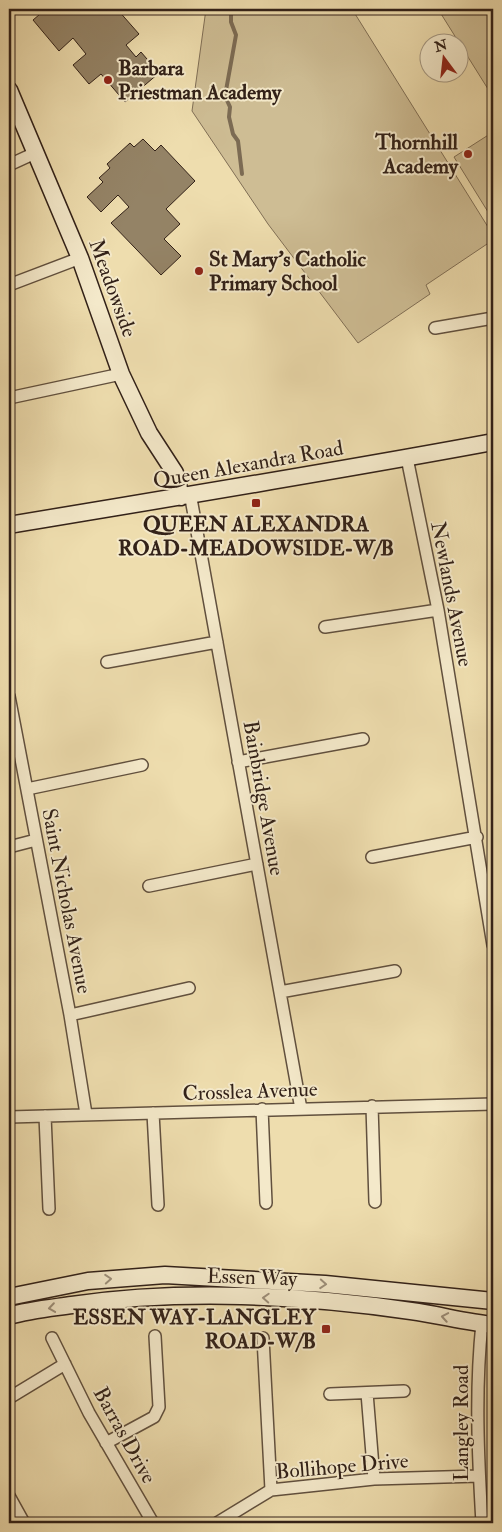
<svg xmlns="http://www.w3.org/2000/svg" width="502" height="1532" font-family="'IM FELL Double Pica',serif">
<rect width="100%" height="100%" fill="#eeddae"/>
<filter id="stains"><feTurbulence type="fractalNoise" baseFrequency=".004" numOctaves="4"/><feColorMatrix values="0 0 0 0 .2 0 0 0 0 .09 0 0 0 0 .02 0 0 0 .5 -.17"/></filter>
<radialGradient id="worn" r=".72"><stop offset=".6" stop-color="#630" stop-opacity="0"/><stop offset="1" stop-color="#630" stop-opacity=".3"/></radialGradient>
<path fill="#cebd94" stroke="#806f56" d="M206 9H352L493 235V240L426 285 430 294 358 343 268 224 192 111Z
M438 9H493V97Z
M493 132V220L454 157Z"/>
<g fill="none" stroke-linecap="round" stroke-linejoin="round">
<path stroke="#7c6b53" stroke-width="4" d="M231 9V22L236 35 225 96 230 107 229 117 233 134 238 141 242 174"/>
</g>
<path fill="#948366" stroke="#322118" d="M46 9H117L139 34 126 45 136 57 141 52 159 73 125 102 101 74 89 84 73 65 86 54 73 38 59 51 33 20Z
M143 139 155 151 161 145 195 181 166 209 180 224 164 239 181 256 161 275 111 223 129 207 118 195 101 212 87 197 103 182 99 178 110 168 107 164 130 143 134 147Z"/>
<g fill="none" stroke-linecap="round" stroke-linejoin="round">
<defs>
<path id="street" d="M9 165 35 153
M9 285 80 258
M435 328 493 318
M9 398 121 374
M407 458 438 610 493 945
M190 493 301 1109
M325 627 438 610
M107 662 217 642
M9 696 70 1015 86 1114
M238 762 363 739
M27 789 142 765
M9 847 36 840
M372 857 477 837
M149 886 257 864
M280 992 395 971
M70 1015 189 988
M372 1106 375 1202
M262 1109 266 1203
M153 1113 158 1205
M45 1116 49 1209
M9 1117 493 1104
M52 1338 89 1413 153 1523
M263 1338 271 1490
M367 1393 374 1479
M330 1394 404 1391
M9 1398 65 1364
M106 1443 154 1417 159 1407 155 1336
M9 1496 24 1523
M217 1523 271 1490 374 1479 479 1476
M482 1523C478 1456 475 1390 482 1323"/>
<path id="secondary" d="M9 90 80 258 121 374 149 433 175 473 181 497
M9 525C170 498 332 472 493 442
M9 1297 88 1281 165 1275 325 1284 493 1301
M9 1316C29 1310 51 1308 72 1305 181 1289 303 1295 411 1311 439 1315 466 1322 493 1325"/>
</defs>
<use href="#street" stroke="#61503e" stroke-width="14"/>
<use href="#secondary" stroke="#322118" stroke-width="19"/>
<use href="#street" stroke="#f4e9ca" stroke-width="11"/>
<use href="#secondary" stroke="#f4e9ca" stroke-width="16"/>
</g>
<defs><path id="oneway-chevron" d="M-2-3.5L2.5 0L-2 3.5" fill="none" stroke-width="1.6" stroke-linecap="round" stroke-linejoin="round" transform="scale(1.25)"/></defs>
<g stroke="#9d8f7a">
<use href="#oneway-chevron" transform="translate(108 1279) rotate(-4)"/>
<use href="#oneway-chevron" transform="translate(323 1284) rotate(4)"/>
<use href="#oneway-chevron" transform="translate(266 1298) rotate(-177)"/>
<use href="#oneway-chevron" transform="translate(52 1308) rotate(172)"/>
<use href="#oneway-chevron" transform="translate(445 1317) rotate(-170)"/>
</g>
<g fill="#8f2418" stroke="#f4e9ca" stroke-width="2">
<circle cx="108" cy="80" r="5"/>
<circle cx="468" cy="154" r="5"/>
<circle cx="199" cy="271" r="5"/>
<rect x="251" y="498" width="10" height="10" rx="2.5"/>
<rect x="321" y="1324" width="10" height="10" rx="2.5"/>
</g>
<g text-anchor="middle" stroke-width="4" stroke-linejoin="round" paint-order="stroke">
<g font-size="21" font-weight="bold" fill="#322118" stroke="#f4e9ca" text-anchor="start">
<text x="118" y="75">Barbara<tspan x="118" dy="24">Priestman Academy</tspan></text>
<text x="458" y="149" text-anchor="end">Thornhill<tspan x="458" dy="24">Academy</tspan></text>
<text x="209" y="266">St Mary's Catholic<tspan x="209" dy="24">Primary School</tspan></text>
<text x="256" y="531" text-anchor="middle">QUEEN ALEXANDRA<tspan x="256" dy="24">ROAD-MEADOWSIDE-W/B</tspan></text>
<text x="316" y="1324" text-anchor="end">ESSEN WAY-LANGLEY<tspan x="316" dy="24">ROAD-W/B</tspan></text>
</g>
<g font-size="21" fill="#322118" stroke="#f4e9ca">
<text transform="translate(113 288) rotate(70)" y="7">Meadowside</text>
<text transform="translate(248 464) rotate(-10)" y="7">Queen Alexandra Road</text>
<text transform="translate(452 594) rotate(79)" y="7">Newlands Avenue</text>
<text transform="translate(264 798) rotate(80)" y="7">Bainbridge Avenue</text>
<text transform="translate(67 901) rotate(79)" y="7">Saint Nicholas Avenue</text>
<text transform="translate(250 1091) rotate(-2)" y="7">Crosslea Avenue</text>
<text transform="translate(252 1277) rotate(2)" y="7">Essen Way</text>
<text transform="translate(461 1423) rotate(-90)" y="7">Langley Road</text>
<text transform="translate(125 1435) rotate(61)" y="7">Barras Drive</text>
<text transform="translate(342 1466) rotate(-5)" y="7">Bollihope Drive</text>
</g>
</g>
<rect width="502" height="1532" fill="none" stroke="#eeddae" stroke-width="30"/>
<rect x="10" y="10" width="482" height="1512" fill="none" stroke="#322118" stroke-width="2.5"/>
<rect x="15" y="15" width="472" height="1502" fill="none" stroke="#322118"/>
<g transform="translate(444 58) rotate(345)"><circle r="24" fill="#f4e9ca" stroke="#a69983"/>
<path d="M0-4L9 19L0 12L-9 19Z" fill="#8f2418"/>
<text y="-8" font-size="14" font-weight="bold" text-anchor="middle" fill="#322118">N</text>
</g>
<rect width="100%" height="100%" filter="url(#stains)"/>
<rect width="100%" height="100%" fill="url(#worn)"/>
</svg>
